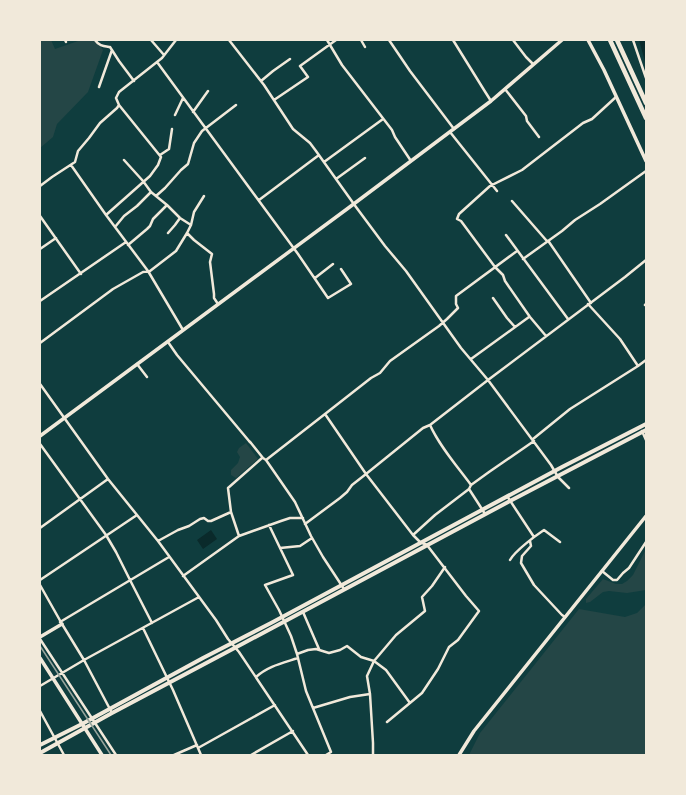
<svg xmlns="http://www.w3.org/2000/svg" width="686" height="795" font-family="'IBM Plex Serif',serif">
<rect width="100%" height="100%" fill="#0f3d3e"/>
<path fill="#244646" d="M40 40H51L55 49 81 40H96L103 50 88 92 57 124 53 137 40 148Z
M246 443 258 459 236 478 231 475V470L238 463 240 457 237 452 239 448Z
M646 549V590L627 593 609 591 603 592 590 602 586 603V599L603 579 616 584H622L627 581 633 575Z
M646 604V755H469L480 733 579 609 625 617 637 613Z"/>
<path fill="#0a2a2b" d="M639 40H646V65Z
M211 530 217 539 203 549 197 540Z"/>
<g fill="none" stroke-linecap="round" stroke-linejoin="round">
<path stroke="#f1e9da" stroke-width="2.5" d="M65 40 66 42
M95 40C99 46 104 46 110 47L119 61 134 81
M151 40 164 55
M229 40 264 85 293 129 310 143 316 151 356 207 385 246 406 271 461 348 488 380 551 465 558 477 569 488
M327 40 342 65 392 130 395 137 411 161
M361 40 365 47
M389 40 410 71 454 129
M453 40 484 90 491 101
M513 40 526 57 533 64
M633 40 646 78
M157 62 298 254 328 298 351 284 341 269
M261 81 273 71 290 59
M99 87 112 50
M505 89 526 116 527 121 539 137
M274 100 308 77 300 66 336 40
M193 112 208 91
M175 115 183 98
M450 132 497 191
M160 155 169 149 172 129
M124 160 143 181 151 192 167 205 180 218 191 225
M324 162 383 119
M71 165 106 215 148 271 183 330
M336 179 365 158
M40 186 52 177 75 162 78 151 89 138 100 123 117 108 119 105 116 98 119 92 162 58 176 40
M156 196 165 188 181 170 188 164 194 143 202 131 236 105
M259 200 319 155
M512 201 546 240 549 242 591 303
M106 215 150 176 158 165 161 157 119 105
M40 216 81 274
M115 227 124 216 137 206 151 192
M168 233 175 225 180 218
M187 233 194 240 212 254 210 262 214 294V298L218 304
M506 235 568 319
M128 245 147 229 150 226 153 219 167 205
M40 249 56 238
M523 259 562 231 575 220 600 204 646 171
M315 278 333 264
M493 298 507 318 515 327
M40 301 126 242
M588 304 620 339 638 366
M645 305 646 304
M546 336 530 317 505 281 503 275 495 267 461 221 457 219 459 214 490 186 522 170 583 123 592 119 616 97
M168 342 177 355 249 441 251 443 263 458 266 460 295 502 311 536 323 557 344 589
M40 343 113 289 143 272 150 271 176 251 187 233 191 225 194 212 204 196
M471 359 529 317
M137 364 147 377
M40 384 108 479 158 541 216 620 228 639 239 652 308 755
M325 414 371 378 380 373 390 361 439 326 447 319 458 308 456 304V296L517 251
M430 425C440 447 457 466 471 485
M642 431 646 440
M533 439 570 409 638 366 646 360
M40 444 106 535 116 552 130 580 152 623
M266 460 325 414 366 474 413 535 420 542 427 545 430 549 466 596 479 611 458 640 449 647 438 669 422 693 387 722
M469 489 480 506 485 514
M507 496 534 537
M305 524 340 498 347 492 352 485 366 474 423 428 430 425 488 380 625 277 646 260
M269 525 293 575 265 585 279 610 291 636 297 654 306 691 331 752 326 755
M40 528 108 479
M413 535 435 515 469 489 471 485 489 472 534 441
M239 536 231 512 228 488 262 458
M158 541 178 530 189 526 200 519 204 518 208 521H211L231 512
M530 541 531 546 522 556 521 563 534 585 562 615 565 617
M280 548 300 546 312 538
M510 560C515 551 535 536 544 530L560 542
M602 571 613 580H617L623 573 629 568 646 542
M183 576 239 536 281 521 290 518H303
M40 580 137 515
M40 585 62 624 84 660 112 713
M303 612 319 649
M60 622 169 557
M143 628 173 690 201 755
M40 639 116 755
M297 654 308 650 316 649 329 653 340 650 347 646 361 657 374 661 386 670 410 703
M256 677C268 666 283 663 298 658
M40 686 84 660 199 597
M313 708 350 697 370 694
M40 711 64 755
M198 748 275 705
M174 755 197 745
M251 755 293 731
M373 755V743L370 694 367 676 374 661 396 635 425 611 422 597 432 586 445 567"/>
<path stroke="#f1e9da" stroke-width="3.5" d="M588 40 604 70 646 161
M40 436 347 209 491 101 562 40
M40 637 62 624
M40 658 102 755
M459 755 474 731 646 516"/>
<path stroke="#f1e9da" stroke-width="4" d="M40 745 82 724 203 658 271 623 562 467 646 424
M40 753 112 713 244 643 510 501 646 430"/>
<path stroke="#f1e9da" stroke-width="4.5" d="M610 40 646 118
M617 40 646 103"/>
<path stroke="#97a49c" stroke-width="1.5" d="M40 646 111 755"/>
</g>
<rect width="686" height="795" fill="none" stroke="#f1e9da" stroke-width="82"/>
</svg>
